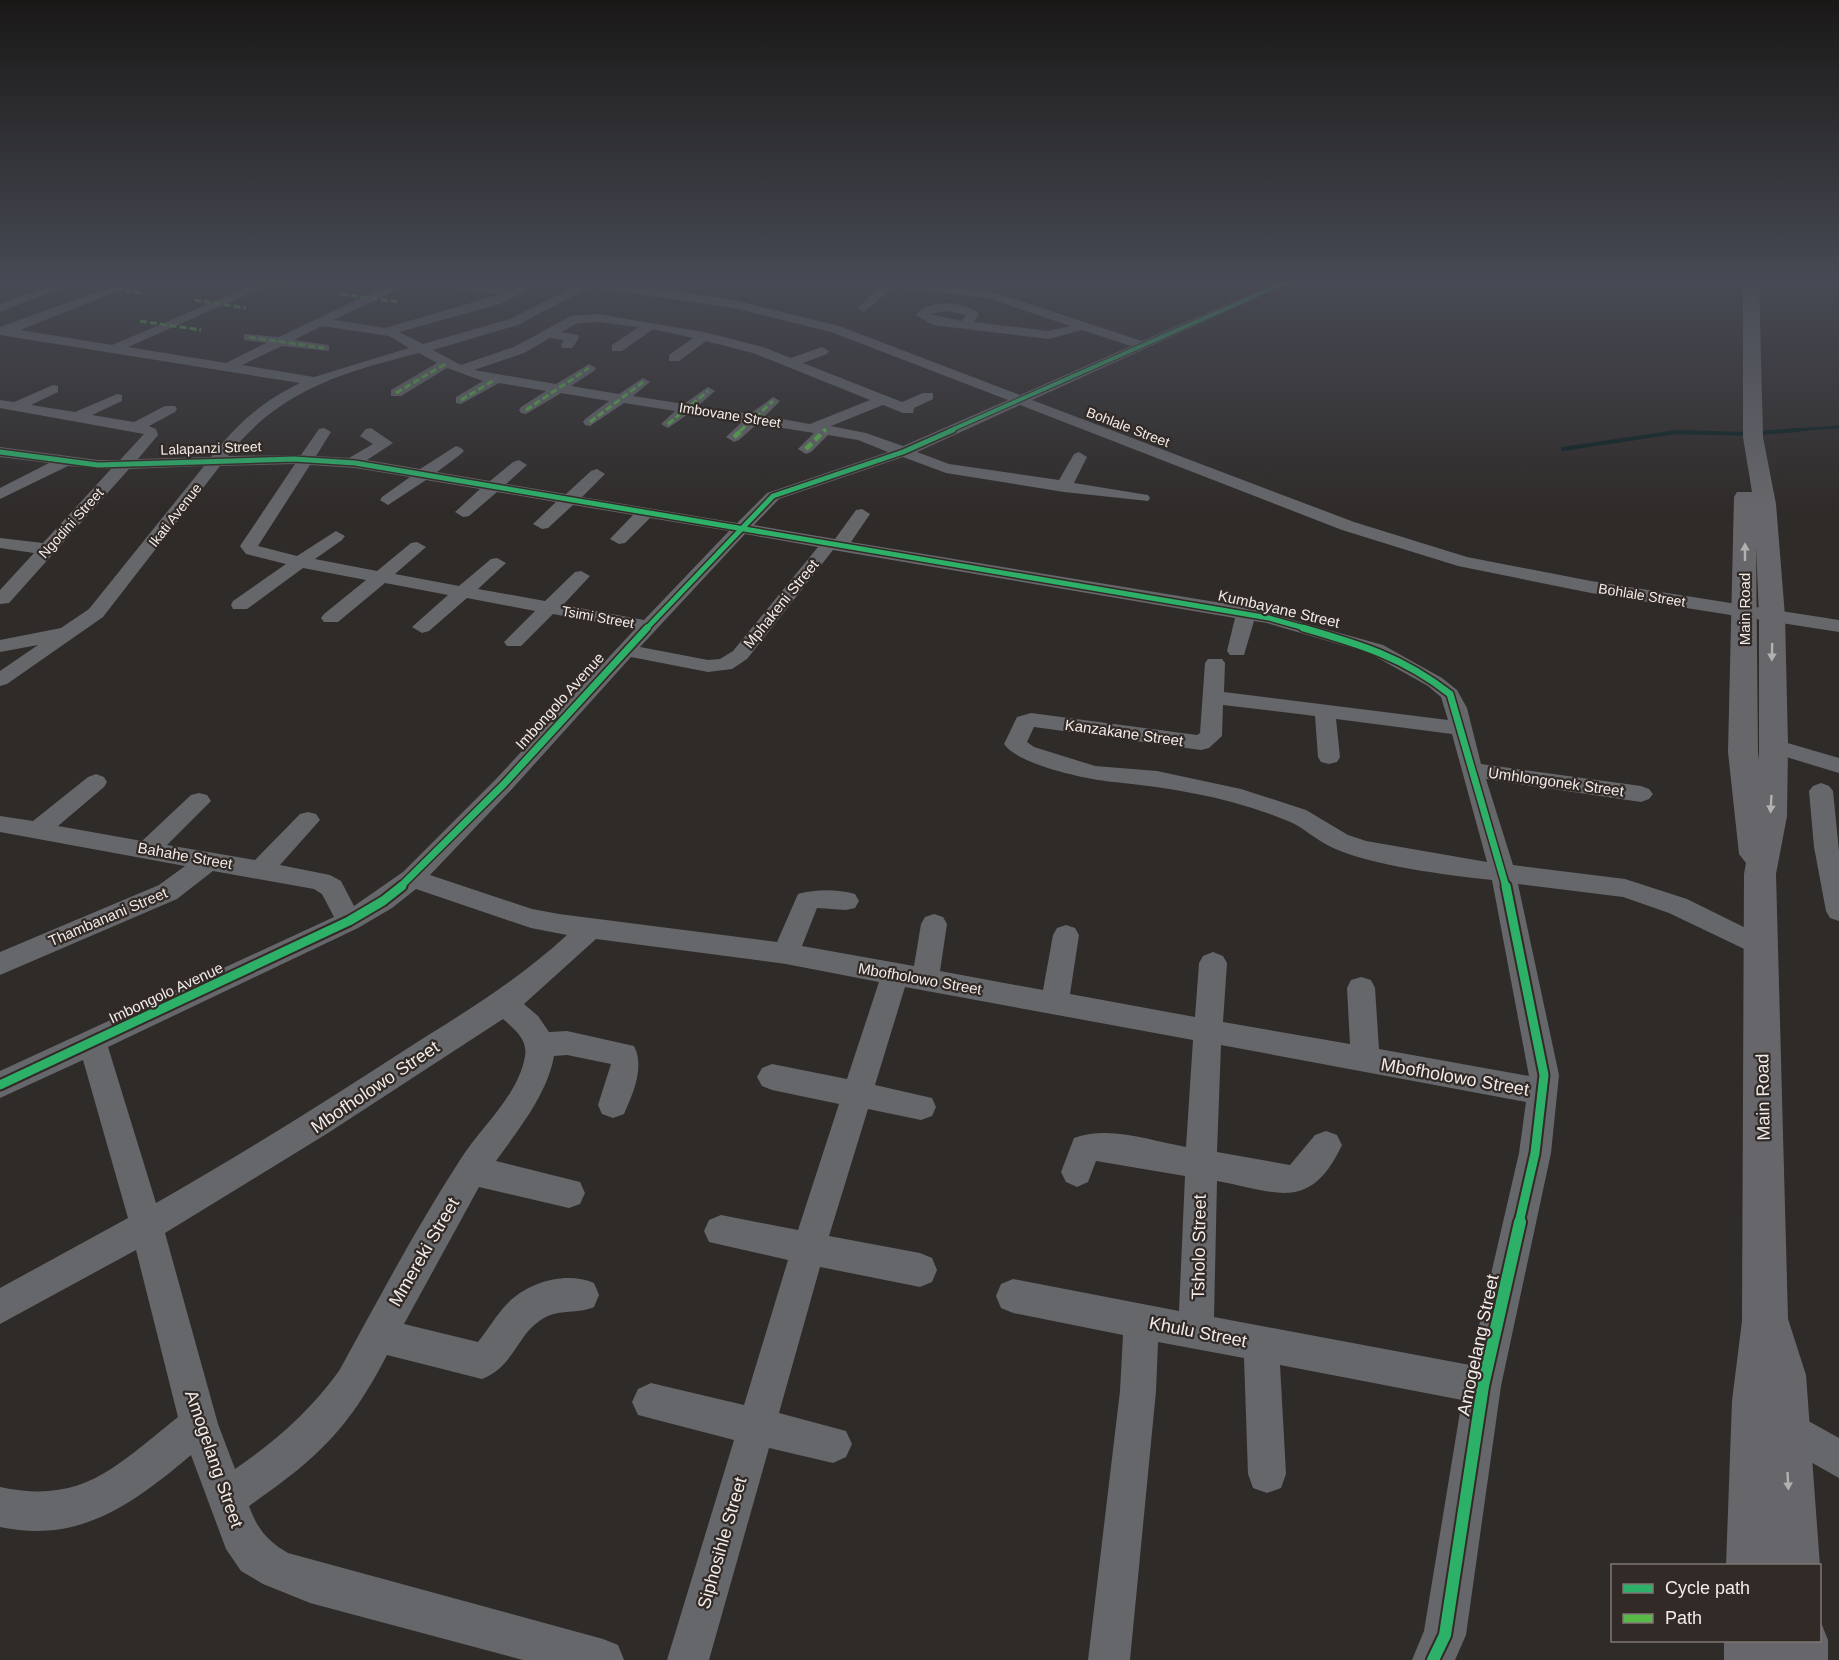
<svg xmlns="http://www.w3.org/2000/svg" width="1839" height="1660" font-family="Arial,sans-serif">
<rect width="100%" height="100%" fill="#2f2b29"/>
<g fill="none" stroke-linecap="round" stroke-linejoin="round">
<path stroke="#0b2223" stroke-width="3" d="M1778 431 1839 427"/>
<path stroke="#0b2223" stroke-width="4" d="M1758 433 1799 430
M1563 449 1676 432 1749 434"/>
<path fill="#66676b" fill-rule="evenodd" d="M0 279 53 284 68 279H84L0 312V304L40 289 0 284Z
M132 279H148L20 330 112 345 267 279H282L128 347 226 363 266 343 244 340V334L279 337 400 279H436L513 289 522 286 528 289 500 304 399 332 423 344 510 319 577 285 555 279H595L734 300 839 326 1020 395 1131 346 1082 330 1049 339 933 325 916 315C931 298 959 302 977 311L979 314 974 322 1049 331 1070 326 988 298 893 287 864 312 858 308 881 285 856 282 850 279H884L990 291 1142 341 1284 279H1299L1032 400 1354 522 1467 557 1591 581 1839 620V632L1591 593 1458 566 1342 530 1020 405 917 452 949 464 1059 480 1074 454 1079 452 1087 457 1074 483 1148 495 1150 498 1148 501 1064 492 946 473 903 457 779 499 754 525 835 539 856 510 862 509 870 514 851 542 1246 607 1383 645 1442 678 1457 690 1467 708 1481 764 1641 786 1649 789 1653 794 1649 799 1641 802 1486 779 1513 865 1625 879 1687 899 1770 940 1774 947 1770 954 1761 957 1669 913 1623 897 1518 884 1559 1075 1551 1153 1501 1386 1466 1635 1455 1660H1412L1424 1631 1462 1400 1280 1365 1286 1474 1281 1488 1267 1493 1253 1488 1248 1474 1244 1358 1158 1342 1156 1391 1130 1660H1088L1120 1391 1123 1335 1013 1313 1001 1308 996 1296 1001 1284 1013 1279 1179 1311 1185 1176 1096 1161 1088 1182 1077 1187 1066 1182 1061 1172 1074 1138C1108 1125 1152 1141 1186 1147L1193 1040 905 987 875 1085 932 1098 936 1107 932 1116 921 1120 868 1109 829 1236 920 1253 932 1258 937 1270 932 1282 920 1287 820 1267 779 1413 846 1431 852 1444 846 1457 833 1463 769 1448 709 1660H667L734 1440 638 1415 632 1402 638 1389 651 1383 744 1405 788 1260 709 1242 704 1231 709 1220 721 1215 798 1230 839 1104 772 1090 762 1086 757 1077 762 1068 772 1064 847 1079 879 982 786 964 596 939 524 1004 538 1016 549 1032 567 1031 634 1046C645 1067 633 1094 624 1114L613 1118 602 1114 598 1105 611 1064 567 1055 554 1056C547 1095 518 1130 496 1161L580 1182 585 1193 580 1204 569 1208 479 1187 404 1324 478 1342C488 1330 496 1315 507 1304 528 1282 566 1271 594 1283L599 1295 594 1307C579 1314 559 1309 544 1318 516 1334 516 1365 482 1379L387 1355C348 1430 318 1458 249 1506 257 1528 267 1541 288 1553L603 1639 618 1645 624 1660H523L310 1603 263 1584 241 1571 226 1549 191 1455C133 1504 80 1544 0 1527V1487C84 1505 117 1465 178 1417L136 1250 0 1324V1288L128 1218 83 1060 0 1098V1071L334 917 322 894 314 889 213 871 177 899 0 975V952L159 885 185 866 0 832V816L33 821 88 777 96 774 104 777 107 782 104 787 58 826 142 841 191 795 199 793 207 795 211 801 167 845 255 860 300 814 308 812 316 814 320 820 280 865 330 875 341 881 354 906 403 872 496 779 635 629 553 614 521 646H507L504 642 535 611 467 598 429 631 422 633 412 627 448 595 385 583 338 622H324L321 618 324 614 366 580 303 568 247 609H233L231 605 233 601 286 564 246 554 240 546 295 464 220 466 103 617 7 684 0 686V671L38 645 0 652V640L61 628 89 609 204 466 129 469 9 603 0 604V590L34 553 0 548V538L43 543 111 469 68 466 0 499V488L49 463 0 457V447L98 460H120L144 434 0 408V400L14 402 53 385 58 386V392L31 405 75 412 117 394 122 395V401L92 415 134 422 165 406H175L177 409 175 412 149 426 156 429 158 435 138 459 211 457C238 423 261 402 300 383L0 335V327ZM411 283 501 294 385 328 334 320ZM590 287 734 308 831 332 1008 400 903 446 866 433 831 426 883 405 903 413H913L914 408 933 399V393H923L902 402 803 363 827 354 829 351 822 347 791 358 763 347 704 332 598 314 571 316 514 347 461 365 433 350 518 325ZM947 311 966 315 962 321 930 314ZM598 322 639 327 612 345V351H622L653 329 693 338 669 355V361H679L706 341 753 353 870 400 810 424 765 416 780 401 773 397 750 414 698 406 715 391 708 387 684 404 633 396 650 382 643 378 619 394 571 386 594 371 596 368 589 364 556 384 474 370 524 353 550 338 564 340 561 345 562 348H572L579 338 578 335 561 332 578 323ZM322 326 389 336 409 348 314 377 242 365 282 346 329 351V345L294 340ZM419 353 437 363 391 390V396H401L447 368 483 381 456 397V403L461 404 499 383 546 391 521 407 519 410 521 413 526 414 561 393 609 401 585 419 583 422 585 425 590 426 624 403 675 411 661 424 668 428 690 413 742 422 726 437 734 442 739 440 757 424 814 433 798 449 806 454 811 452 828 435 858 440 888 452 767 493 737 523 582 497 605 474 597 469 591 471 566 494 506 484 527 465 519 460 513 462 490 481 437 472 461 454 464 451 461 448 456 446 420 469 367 460 393 443 371 428 366 429 360 436 373 444 349 458 316 456 331 432 324 428 319 429 301 455 228 456C279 390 341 373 419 353ZM310 465 355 468 410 477 382 497 380 500 388 505 426 480 480 489 455 512 463 517 469 516 497 492 556 502 533 524 542 529 548 528 573 505 633 515 610 539 619 544 625 543 650 518 729 531 644 620 563 605 590 576 581 571 575 572 545 601 478 589 506 563 497 558 491 559 459 586 395 574 426 547 417 542 411 543 377 571 315 559 342 540 345 536 336 531 297 556 258 546ZM745 534 818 547 733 651 720 659 708 660 640 647ZM833 550 1235 618 1227 651 1230 655H1244L1254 621 1267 623 1369 653 1428 686 1441 697 1448 720 1224 692 1225 663 1222 659H1208L1205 663 1200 733 1197 735 1031 713 1017 717 1004 744C1018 765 1089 780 1114 782 1173 788 1233 798 1288 821 1303 827 1316 840 1331 847 1372 866 1446 875 1492 880L1529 1076 1379 1049 1375 988 1371 980 1361 977 1351 980 1347 988 1350 1044 1223 1022 1227 963 1223 956 1213 952 1203 956 1199 963 1195 1017 1070 994 1079 935 1075 928 1066 925 1057 928 1053 935 1043 990 940 971 947 924 943 917 934 914 925 917 921 924 914 966 802 946 817 908 846 910 855 908 859 901 855 894C836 889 817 889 798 894L777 942 559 914 532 909 430 875 512 789 631 657 708 672 732 669 747 659ZM1223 705 1315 716 1318 757 1321 762 1329 764 1337 762 1340 757 1336 719 1452 734 1487 862 1366 841 1348 835 1306 810 1241 789 1157 771 1095 766 1034 747 1027 742 1034 727 1201 750 1209 748 1222 736ZM416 889 531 928 567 935C517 981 465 1012 408 1048 325 1102 242 1154 156 1203L108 1047 358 928 392 908ZM503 1019C514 1029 528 1039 525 1056 519 1095 480 1128 460 1160 416 1228 378 1300 339 1371 310 1411 276 1441 235 1469L218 1424 165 1233 328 1133ZM1221 1045 1526 1102 1519 1153 1470 1365 1214 1317 1217 1181C1277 1192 1310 1213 1342 1145L1337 1135 1326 1131 1315 1135 1290 1165 1217 1152Z
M1774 739 1839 758V773L1766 751 1763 746 1766 741Z
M1821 783 1829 786 1833 791 1839 851V921L1830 918 1826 911 1814 847 1809 791 1813 786Z
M1785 1408 1839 1438V1478L1772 1440 1766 1427 1772 1414Z"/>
<path fill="#67676b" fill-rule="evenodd" d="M1743 279H1759L1763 437 1776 504 1785 616 1788 746 1787 816 1776 874 1788 1319 1806 1375 1820 1566V1567L1726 1566 1732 1401 1742 1321 1744 874 1746 863 1739 854 1728 752 1734 497 1737 492H1752L1743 437ZM1756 546 1759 616V760L1758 752Z
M1820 1620 1828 1640V1660H1724V1640H1820Z"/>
<path stroke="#58b947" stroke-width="3" stroke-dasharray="7 3" stroke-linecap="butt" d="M238 281 288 287
M115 289 141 293
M341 294 399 302
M194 300 246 308
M140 321 201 330
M249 337 324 348
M396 393 447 363
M461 400 496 379
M526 410 589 368
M590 422 643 382
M668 424 708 391
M740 431 773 401
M824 431 826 429"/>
<path stroke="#58b947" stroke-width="4.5" stroke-dasharray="8 4.5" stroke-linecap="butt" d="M734 437 742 430
M806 449 825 430"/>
<defs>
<path id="cycleway-far4" d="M949 431 1293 279"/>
<path id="cycleway-far3" d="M0 452 98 465 294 459 355 463 1269 618 1308 629
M646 629 773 496 903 452 953 430"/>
<path id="cycleway-far2" d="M1303 628C1359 644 1403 657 1450 694L1506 887
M400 887 504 784 647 628"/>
<path id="cycleway-far1" d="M1506 886 1544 1075 1535 1153 1519 1223
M0 1085 349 921 383 901 402 886"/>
<path id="cycleway" d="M1433 1660 1445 1635 1483 1386 1520 1222"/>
</defs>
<use href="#cycleway-far4" stroke="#322a26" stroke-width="6"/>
<use href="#cycleway-far3" stroke="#322a26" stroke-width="8"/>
<use href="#cycleway-far2" stroke="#322a26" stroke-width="10"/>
<use href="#cycleway-far1" stroke="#322a26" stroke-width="13"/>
<use href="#cycleway" stroke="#322a26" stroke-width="16"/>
<use href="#cycleway-far4" stroke="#2db169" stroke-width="4"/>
<use href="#cycleway-far3" stroke="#2db169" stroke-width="5"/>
<use href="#cycleway-far2" stroke="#2db169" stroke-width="7"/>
<use href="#cycleway-far1" stroke="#2db169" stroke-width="9"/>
<use href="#cycleway" stroke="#2db169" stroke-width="12"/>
</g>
<defs><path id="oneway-solid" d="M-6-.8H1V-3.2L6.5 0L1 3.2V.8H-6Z" transform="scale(1.5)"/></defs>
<g fill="#b3b0b0">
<use href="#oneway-solid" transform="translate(1745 552) rotate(-90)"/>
<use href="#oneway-solid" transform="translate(1772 652) rotate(91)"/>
<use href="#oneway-solid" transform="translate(1771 804) rotate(93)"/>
<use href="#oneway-solid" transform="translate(1788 1481) rotate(87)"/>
</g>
<linearGradient id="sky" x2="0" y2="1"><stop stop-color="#1a1817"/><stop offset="0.55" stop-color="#474a54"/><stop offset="1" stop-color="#474a54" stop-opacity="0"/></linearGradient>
<rect width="1839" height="511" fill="url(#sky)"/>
<g text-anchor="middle" stroke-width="4.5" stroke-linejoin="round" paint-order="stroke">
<g font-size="14" fill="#f1ebe9" stroke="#322a26">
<text transform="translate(730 415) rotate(9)" y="5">Imbovane Street</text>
<text transform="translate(1128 427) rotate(21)" y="5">Bohlale Street</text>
<text transform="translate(211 448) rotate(-2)" y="5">Lalapanzi Street</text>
<text transform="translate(175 515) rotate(-52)" y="5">Ikati Avenue</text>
<text transform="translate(71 523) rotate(-48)" y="5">Ngodini Street</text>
<text transform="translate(1642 595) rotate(9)" y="5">Bohlale Street</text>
<text transform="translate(598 617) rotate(10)" y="5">Tsimi Street</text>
</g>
<g font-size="15" fill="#f1ebe9" stroke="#322a26">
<text transform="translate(781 604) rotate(-51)" y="5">Mphakeni Street</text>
<text transform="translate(1279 609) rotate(13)" y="5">Kumbayane Street</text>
<text transform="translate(1745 609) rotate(-90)" y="5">Main Road</text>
<text transform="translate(560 701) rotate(-48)" y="5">Imbongolo Avenue</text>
<text transform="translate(1124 733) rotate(8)" y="5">Kanzakane Street</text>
<text transform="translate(1556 782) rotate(8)" y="5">Umhlongonek Street</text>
<text transform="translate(185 856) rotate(10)" y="5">Bahahe Street</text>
<text transform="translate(108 917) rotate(-23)" y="5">Thambanani Street</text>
<text transform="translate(920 979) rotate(10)" y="5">Mbofholowo Street</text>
<text transform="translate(166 993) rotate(-25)" y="5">Imbongolo Avenue</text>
</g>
<g font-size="18" fill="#f1ebe9" stroke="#322a26">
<text transform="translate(1455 1077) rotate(10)" y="6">Mbofholowo Street</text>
<text transform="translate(375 1087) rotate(-34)" y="6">Mbofholowo Street</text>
<text transform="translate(1763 1097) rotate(-91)" y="6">Main Road</text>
<text transform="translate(1199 1247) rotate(-89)" y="6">Tsholo Street</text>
<text transform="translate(424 1252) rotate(-60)" y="6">Mmereki Street</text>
<text transform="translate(1198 1332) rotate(11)" y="6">Khulu Street</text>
<text transform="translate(1478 1345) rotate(-78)" y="6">Amogelang Street</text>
<text transform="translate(214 1459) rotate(71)" y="6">Amogelang Street</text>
<text transform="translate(722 1543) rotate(-74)" y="6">Siphosihle Street</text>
</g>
</g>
<rect x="1611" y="1564" width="210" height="78" fill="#322a26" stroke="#7e7774" stroke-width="1.5"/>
<rect x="1623" y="1584" width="30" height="9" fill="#2db169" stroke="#7e7774" stroke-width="1.5"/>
<text x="1665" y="1594" font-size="18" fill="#f1ebe9">Cycle path</text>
<rect x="1623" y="1614" width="30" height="9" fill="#58b947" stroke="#7e7774" stroke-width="1.5"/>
<text x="1665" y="1624" font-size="18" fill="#f1ebe9">Path</text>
</svg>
